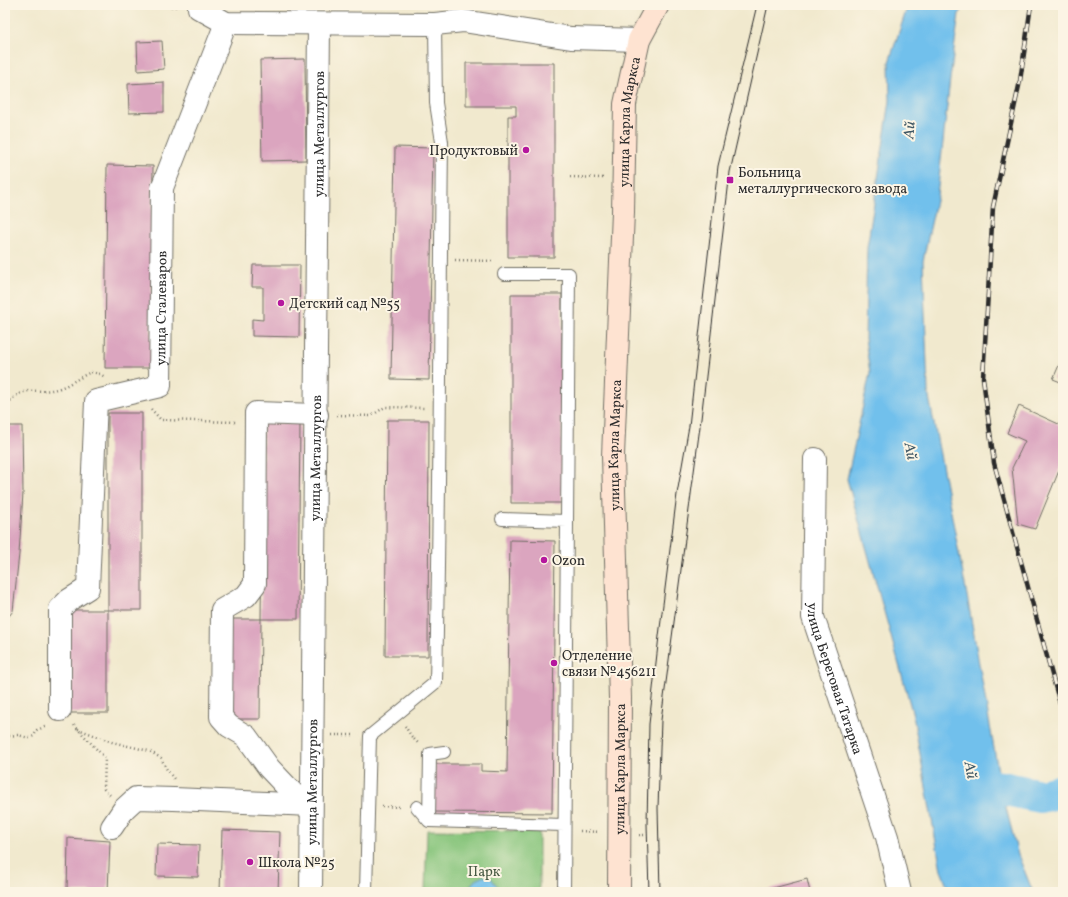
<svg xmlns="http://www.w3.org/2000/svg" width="1068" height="897" font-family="Vollkorn,serif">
<rect width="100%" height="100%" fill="#fcf5e5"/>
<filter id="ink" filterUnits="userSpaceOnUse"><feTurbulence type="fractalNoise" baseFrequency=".025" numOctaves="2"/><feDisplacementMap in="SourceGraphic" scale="8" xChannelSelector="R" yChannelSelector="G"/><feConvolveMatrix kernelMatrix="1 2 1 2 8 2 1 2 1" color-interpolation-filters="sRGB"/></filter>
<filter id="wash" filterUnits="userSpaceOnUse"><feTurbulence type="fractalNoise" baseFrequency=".012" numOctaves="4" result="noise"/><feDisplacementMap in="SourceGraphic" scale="16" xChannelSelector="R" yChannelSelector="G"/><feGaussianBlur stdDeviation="0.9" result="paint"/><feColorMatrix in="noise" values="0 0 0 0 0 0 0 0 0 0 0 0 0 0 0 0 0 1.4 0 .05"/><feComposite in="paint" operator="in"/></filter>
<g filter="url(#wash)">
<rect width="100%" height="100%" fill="#f1e9ce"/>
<path fill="#87c57c" stroke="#597854" d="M427 830 539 831V892H425Z"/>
<path fill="#71c0ec" stroke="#4e768c" d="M908 5H963L959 14 950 79 937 196 923 261 928 392 966 590 1001 788 1018 855 1033 892H949L941 870 913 715 847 479 870 373 865 339 867 248 890 101 889 62Z
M484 876 491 878 500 890 499 892H472L471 885 475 880Z"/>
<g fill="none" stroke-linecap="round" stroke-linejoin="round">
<path stroke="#71c0ec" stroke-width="34" d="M974 786 1001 788 1040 796 1063 791"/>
</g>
<g id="blocks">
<path fill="#dba5bf" d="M162 41 164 69 138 71 137 42Z
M305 59 306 160 262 161 260 60Z
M466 63H554V257H508V116H516V106H466Z
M164 82V112L129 113 128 84Z
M395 147 433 148 429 380 391 379Z
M107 165 153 166 151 368H105Z
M253 265H300L299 337 252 336V319L263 320V287H252Z
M511 294H562V503H511Z
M1063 356V383L1053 379Z
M1019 406 1063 426V461L1035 529 1018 524 1012 468 1025 441 1007 433Z
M108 413H142V610H108Z
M387 420H429L428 656H385Z
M263 423H300L298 619H261L260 719H229L230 619H261Z
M5 426H22L23 493 19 554 13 611 9 616 5 617Z
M510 540 555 541 552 813 434 812 435 764H481V771L507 772Z
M68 610H108V713H68Z
M222 830 280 832 278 892H220Z
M68 838 110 841 108 892H67Z
M157 844 199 845 198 877 156 876Z
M807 879 810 892H767L766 890Z"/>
</g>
</g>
<g filter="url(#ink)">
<use href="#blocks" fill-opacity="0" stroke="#706e64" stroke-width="1"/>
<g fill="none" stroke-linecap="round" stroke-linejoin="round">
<defs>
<path id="lane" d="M504 274H569L564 892
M502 519 567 521
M417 807 429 821 564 825
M429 821 430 754 444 752
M366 892 370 736 436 682C440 502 440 322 442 142L436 103 435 24"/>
<g id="street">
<path d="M199 5V8L226 23 435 24 463 21 571 38 639 40"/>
<path id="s1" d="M815 459 813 617 887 837 900 892"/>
<path id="s2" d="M60 710V609L69 600 88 588 96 401 160 386 162 188 226 23"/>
<path d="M304 805 269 768 246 736 229 726 221 717 222 610 246 596 255 584 256 413 317 415"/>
<path d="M112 827 124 809 136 798 174 799 311 805"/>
<path id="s3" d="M311 892C312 602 319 313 319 24"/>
</g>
<g id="secondary">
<path id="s4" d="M619 892 620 698 613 456 623 212 625 104 639 40 658 5"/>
</g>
</defs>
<use href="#lane" stroke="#706e64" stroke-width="14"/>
<use href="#street" stroke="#706e64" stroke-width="24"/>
<use href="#secondary" stroke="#706e64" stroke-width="24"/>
<path stroke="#706e64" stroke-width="2.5" stroke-dasharray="1 3" stroke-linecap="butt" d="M143 5 179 7
M570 177 603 178
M455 260 494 261
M5 407C25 381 36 396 60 388 71 384 80 377 91 372L100 374 105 377
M151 409 161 420 236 422
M337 415 371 416 385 407 426 408
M74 725 105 758 104 789 110 795
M405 726 411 736 419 744
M78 729 112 742 149 751 161 758 167 770 174 779
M332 735H355
M5 736 18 735 29 738 34 736 37 730 47 726
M382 806 401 807
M580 831 600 832
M639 835H647"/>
<use href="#lane" stroke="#fff" stroke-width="12"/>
<use href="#street" stroke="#fff" stroke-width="22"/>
<use href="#secondary" stroke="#fee3d1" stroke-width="22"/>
<path stroke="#2b2b2b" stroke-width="1" d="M649 892 647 824 649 724 659 636 677 494 689 426 718 166 757 5
M660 892 658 808 661 720 701 419 730 172 768 5"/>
<defs>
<path id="rail" d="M1031 5 1020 81 993 207 983 378 994 463 1063 715"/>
</defs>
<use href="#rail" stroke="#2b2b2b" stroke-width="4.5"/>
<use href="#rail" stroke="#fcf5e5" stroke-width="3" stroke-dasharray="9" stroke-linecap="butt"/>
</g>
</g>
<g fill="#b5179e" stroke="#fcf5e5" stroke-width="1.5">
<circle cx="526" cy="150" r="4"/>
<rect x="726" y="176" width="8" height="8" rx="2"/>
<circle cx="281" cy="303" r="4"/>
<circle cx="544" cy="560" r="4"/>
<circle cx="554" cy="663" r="4"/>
<circle cx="250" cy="862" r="4"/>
</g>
<g text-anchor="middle" stroke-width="4" stroke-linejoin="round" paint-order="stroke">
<g font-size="14" fill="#2b2b2b" stroke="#fcf5e5">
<text dy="5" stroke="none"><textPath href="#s4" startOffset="771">улица Карла Маркса</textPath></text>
<text dy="5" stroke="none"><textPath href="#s3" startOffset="758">улица Металлургов</textPath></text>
<text dy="5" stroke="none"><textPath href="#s2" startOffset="467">улица Сталеваров</textPath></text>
<text dy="5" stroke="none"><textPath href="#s4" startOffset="447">улица Карла Маркса</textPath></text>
<text dy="5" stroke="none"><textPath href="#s3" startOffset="434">улица Металлургов</textPath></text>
<text dy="5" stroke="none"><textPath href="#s1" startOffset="223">улица Береговая Татарка</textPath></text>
<text dy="5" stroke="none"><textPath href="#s4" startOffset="123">улица Карла Маркса</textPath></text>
<text dy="5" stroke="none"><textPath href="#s3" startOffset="110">улица Металлургов</textPath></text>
</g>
<g font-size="14" fill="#2b2b2b" stroke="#fcf5e5" text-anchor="start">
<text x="518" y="155" text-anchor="end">Продуктовый</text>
<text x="738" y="177">Больница<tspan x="738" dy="16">металлургического завода</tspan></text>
<text x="289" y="308">Детский сад №55</text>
<text x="552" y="565">Ozon</text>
<text x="562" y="660">Отделение<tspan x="562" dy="16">связи №456211</tspan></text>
<text x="258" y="867">Школа №25</text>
</g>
<g font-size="14" fill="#475943" stroke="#fcf5e5">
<text x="484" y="876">Парк</text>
</g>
<g font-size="15" font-style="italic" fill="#405865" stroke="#fcf5e5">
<text transform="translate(909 130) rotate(-85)" y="5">Ай</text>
<text transform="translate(911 451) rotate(79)" y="5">Ай</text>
<text transform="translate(971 770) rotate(79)" y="5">Ай</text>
</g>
</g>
<rect width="1068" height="897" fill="none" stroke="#fcf5e5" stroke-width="20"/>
</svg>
